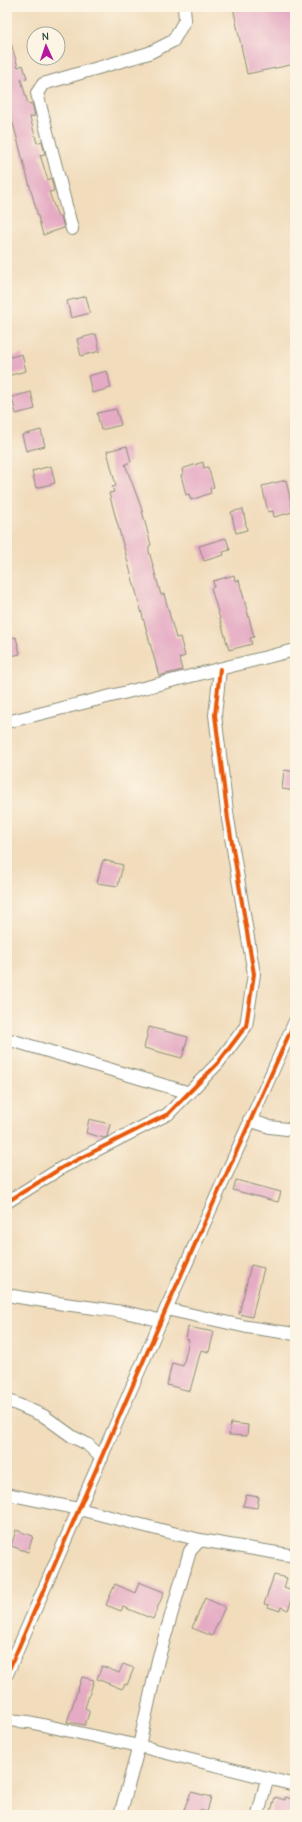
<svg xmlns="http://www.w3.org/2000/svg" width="302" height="1822" font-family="'Comic Neue',sans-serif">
<rect width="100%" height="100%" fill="#fcf5e5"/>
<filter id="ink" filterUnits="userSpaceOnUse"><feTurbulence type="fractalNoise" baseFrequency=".025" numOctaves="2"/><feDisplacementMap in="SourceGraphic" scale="8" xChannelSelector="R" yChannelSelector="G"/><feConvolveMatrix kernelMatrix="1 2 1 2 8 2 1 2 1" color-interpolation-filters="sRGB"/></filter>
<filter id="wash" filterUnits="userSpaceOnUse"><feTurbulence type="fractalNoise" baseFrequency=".012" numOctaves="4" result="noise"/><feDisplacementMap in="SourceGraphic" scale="16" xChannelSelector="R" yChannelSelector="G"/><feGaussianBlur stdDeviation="0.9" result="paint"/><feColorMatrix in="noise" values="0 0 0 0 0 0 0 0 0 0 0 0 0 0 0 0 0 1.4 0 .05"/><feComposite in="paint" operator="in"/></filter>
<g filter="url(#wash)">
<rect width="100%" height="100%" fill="#f1dcbc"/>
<g id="blocks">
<path fill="#e5abc4" d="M233 7H292L295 23V64L247 74Z
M7 40H10L18 67 23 65 27 78 21 79 28 104 32 103 35 116 30 117 37 143 42 141 45 154 40 155 48 180 51 178 54 191 49 192 58 217 61 216 64 228 43 235 7 101Z
M86 296 90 313 71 318 67 301Z
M96 334 100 351 81 356 77 339Z
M22 354 26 371 7 376V358Z
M107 371 111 388 92 393 88 376Z
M31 392 35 409 16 414 12 397Z
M116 409 121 425 101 430 97 413Z
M41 430 45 446 26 451 22 435Z
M127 446 131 462 125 464 141 507 151 545 149 546V551L161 595 164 594 176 638 180 637 185 656 179 658 182 670 159 676 109 493 114 492 112 487 116 486 107 451Z
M203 462 204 468 208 467 214 487 210 488 211 493 191 500 189 494 186 495 181 475 183 474 182 469Z
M51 466 55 483 36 488 32 471Z
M286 480 293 512 274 517 273 511 268 512 262 486Z
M243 509 247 530 236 533 231 512Z
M226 538 230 550 223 552 224 555 204 561 199 546Z
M234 575 235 581 239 580 254 637 250 638 252 644 229 650 211 588 214 587 213 581Z
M16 637 20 654 7 657V639Z
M284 770 295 772V791L282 789Z
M103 860 123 865 118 886 97 883Z
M149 1027 188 1037 182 1058 144 1048Z
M89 1119 110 1124 107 1137 104 1138 86 1133Z
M236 1180 281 1192 278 1202 233 1190Z
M251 1265 264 1268 252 1317 239 1314Z
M188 1327 214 1332 209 1352 201 1350 190 1391 167 1385 172 1363 183 1366 189 1340 186 1339Z
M231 1423 248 1425 247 1436 229 1435Z
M246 1495 259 1497 257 1508 243 1506Z
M16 1530 33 1536 28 1552 11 1546Z
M274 1575 287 1578 284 1588 295 1592 288 1610 281 1607 280 1611 268 1607 269 1605 264 1604Z
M139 1582 164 1592 153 1619 123 1607 121 1611 106 1605 115 1584 135 1593Z
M205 1598 225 1607 212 1636 192 1628Z
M123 1664 134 1668 127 1685 125 1684 122 1689 97 1679 102 1666 119 1673Z
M82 1677 94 1680 85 1708 89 1710V1713L85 1725 67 1722Z
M191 1792 211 1797 207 1812 199 1810 198 1815H190L183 1812Z
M275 1797 285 1800V1797L295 1800V1815H270Z"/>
</g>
</g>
<g filter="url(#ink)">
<use href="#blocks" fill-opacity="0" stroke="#888c78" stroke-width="1"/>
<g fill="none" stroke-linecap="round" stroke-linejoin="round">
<defs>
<path id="minor" d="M72 229 37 93 43 84 149 53 173 41 185 20 184 7
M7 722 295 650
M7 1039 190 1093
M249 1120 270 1127 295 1130
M7 1202 63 1167 168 1114 218 1063 246 1026 254 974 228 819 215 715 220 669
M7 1295C31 1299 55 1303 80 1306 108 1310 133 1312 161 1321
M166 1309 247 1327 295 1334
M7 1400 44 1416 73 1437 87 1444 102 1458
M7 1494 79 1509 200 1540 295 1556
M7 1674 166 1309 295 1021
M7 1720 29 1722 139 1746 295 1785
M120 1815 139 1746 158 1660 190 1551 200 1540
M258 1815 267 1779"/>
</defs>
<use href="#minor" stroke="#888c78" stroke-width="14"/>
<use href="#minor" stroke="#fff" stroke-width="12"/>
<defs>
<path id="cycleway" d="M7 1202 63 1167 168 1114 218 1063 246 1026 254 974 228 819 215 715 220 669
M7 1674 166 1309 295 1021"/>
</defs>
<use href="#cycleway" stroke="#fcf5e5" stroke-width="6"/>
<use href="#cycleway" stroke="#e8590c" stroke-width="4"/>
</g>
</g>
<rect width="302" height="1822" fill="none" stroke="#fcf5e5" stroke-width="24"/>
<g transform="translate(46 46) rotate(357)"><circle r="19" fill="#fcf5e5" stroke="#a4ab9e"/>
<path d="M0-3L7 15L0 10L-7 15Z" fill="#b5179e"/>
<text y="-6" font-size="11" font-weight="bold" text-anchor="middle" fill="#1f3d34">N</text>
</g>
</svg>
